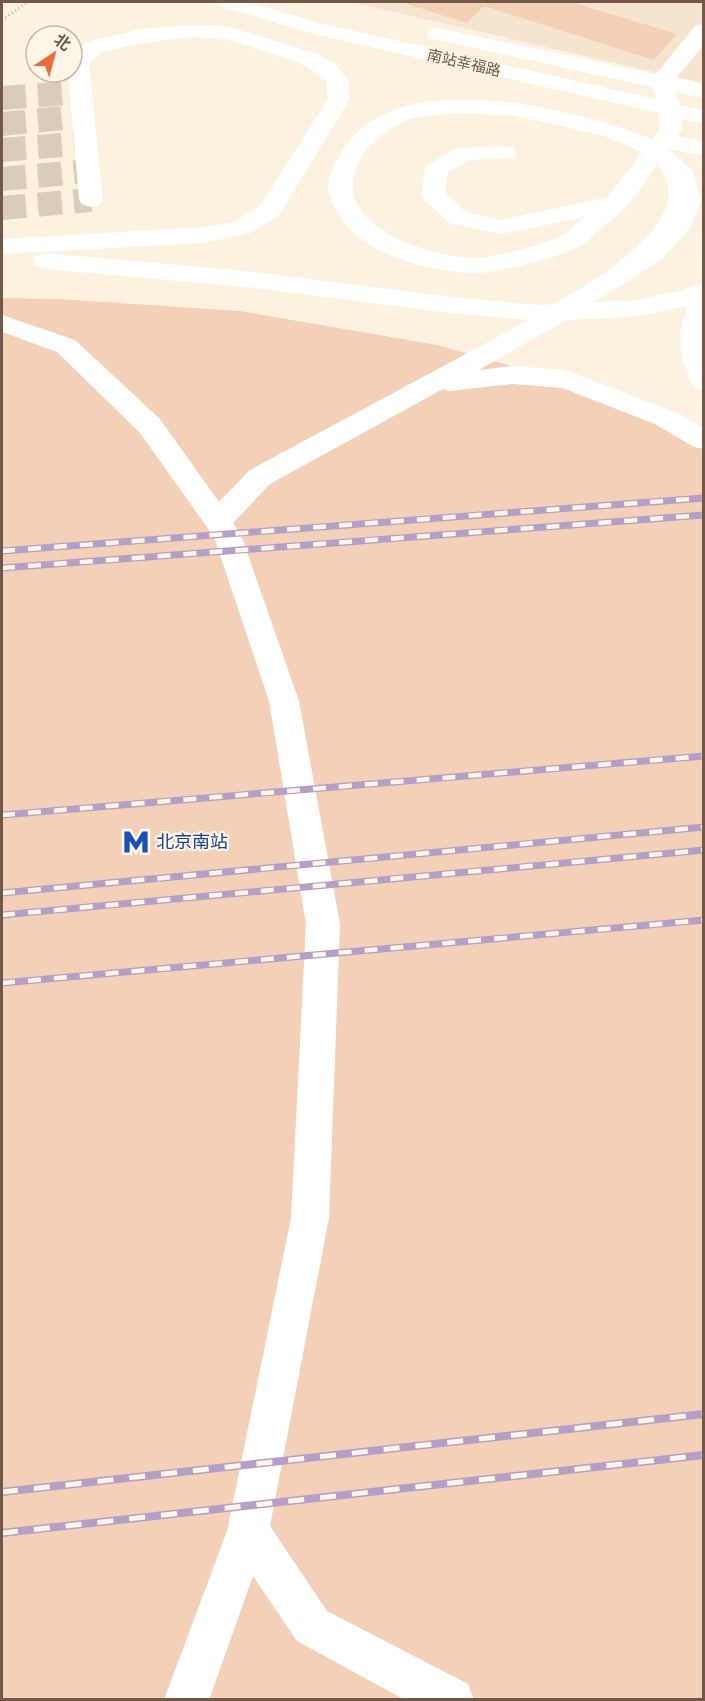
<svg xmlns="http://www.w3.org/2000/svg" width="705" height="1701" font-family="Raleway,'Noto Sans SC',sans-serif">
<rect width="100%" height="100%" fill="#fdf2e0"/>
<path fill="#f5e4ce" d="M351 2H703V83Z"/>
<path fill="#f3d0b7" d="M401 2H571L677 34 654 60 484 6 467 23Z
M2 298 58 299 240 311 437 345 588 388 704 433V1700H2Z"/>
<g fill="none" stroke-linecap="round" stroke-linejoin="round">
<path stroke="#dbccba" stroke-width="24" stroke-dasharray="24 12" stroke-linecap="butt" d="M2 98 81 92
M2 124 83 116
M2 150 86 143
M2 179 89 171
M2 208 91 200"/>
<path stroke="#d8b39a" stroke-width="3" stroke-dasharray="1 3" stroke-linecap="butt" d="M2 20 28 2"/>
<path fill="#fff" fill-rule="evenodd" d="M215 2H247L323 24 656 99 652 87 438 40 430 39 427 34 430 29 438 28 656 74 696 25 704 24V45L676 78 704 84V98L676 92 680 105 704 110V124L682 119V129L677 136 704 142V156L668 149 693 171 701 201 690 228 661 260 594 302 631 301 680 291 704 282V391L695 388C678 361 676 336 688 306L631 317 566 320 479 370 513 366 565 370 675 412 704 428V449L694 447 655 424 562 388 513 384 449 391 443 389 270 484 233 523 241 535 299 701 340 924 329 1218 270 1526 327 1611 468 1684 474 1700H405L297 1641 253 1576 209 1700H164L227 1531 291 1218 306 924 269 701 214 537 140 433 57 352 2 332V315L75 340 160 419 219 502 250 470 529 320 451 313 255 288 45 269 36 266 33 261 36 256 45 253 255 272 451 297 539 305 555 304C593 281 705 218 657 164 647 178 637 195 625 208 617 216 606 224 597 231 592 236 586 243 580 246 563 256 494 274 475 273 422 271 345 252 329 193 325 178 337 159 345 147 400 64 575 109 652 139L660 129 659 113 318 35 219 6ZM450 113 512 115 604 136 642 152 608 197 500 220 466 212 445 194 448 172 470 160 513 158 517 153 513 148 505 146 457 148 429 164 425 169 421 196 449 223 500 234 585 217C578 222 571 229 564 234 549 244 494 258 476 258 426 257 319 222 363 155 372 141 388 128 405 121 418 116 436 116 450 113Z
M191 25 229 27 321 55 336 65 348 80 350 99 279 215 250 233 204 243 2 254V239L204 227 234 222 261 205 328 99 326 81 305 65 227 39 191 37 142 43 103 52 89 63 103 200 99 205 91 207 83 205 79 200 68 72H72V55L87 42 142 29Z"/>
<defs>
<path id="rail-far1" d="M2 551 704 498
M2 568 704 515
M2 815 704 756
M2 893 704 827
M2 915 704 850
M2 983 704 920"/>
<path id="rail" d="M2 1492 704 1414
M2 1533 704 1455"/>
</defs>
<use href="#rail-far1" stroke="#b59fc6" stroke-width="7"/>
<use href="#rail" stroke="#b59fc6" stroke-width="8"/>
<use href="#rail-far1" stroke="#fff6e7" stroke-width="4.5" stroke-dasharray="13" stroke-linecap="butt"/>
<use href="#rail" stroke="#fff6e7" stroke-width="5" stroke-dasharray="16" stroke-linecap="butt"/>
</g>
<defs>
<symbol id="metro-bare" viewBox="-9 -9 18 18"><path d="M-5.5 5V-5H-3L0 0L3-5H5.5V5H3V-.5L0 4L-3-.5V5Z" fill="#1a4fb4" stroke="#fff6e7" stroke-width="2.5" paint-order="stroke"/></symbol>
</defs>
<g fill-rule="evenodd">
<use href="#metro-bare" x="117" y="823" width="38" height="38"/>
</g>
<g text-anchor="middle" stroke-width="4.5" stroke-linejoin="round" paint-order="stroke">
<g font-size="15" fill="#745847" stroke="#fff6e7">
<text transform="translate(464 63) rotate(13)" y="5">南站幸福路</text>
</g>
<g font-size="18" fill="#164399" stroke="#fff6e7" text-anchor="start">
<text x="156" y="848">北京南站</text>
</g>
</g>
<rect width="705" height="1701" fill="none" stroke="#745847" stroke-width="6"/>
<g transform="translate(54 54) rotate(36)"><circle r="28" fill="#fff6e7" stroke="#c7b7a7" stroke-width="1.5"/>
<path d="M0-4.5L10 22L0 15L-10 22Z" fill="#ec6a40"/>
<text y="-9" font-size="16" font-weight="bold" text-anchor="middle" fill="#745847">北</text>
</g>
</svg>
